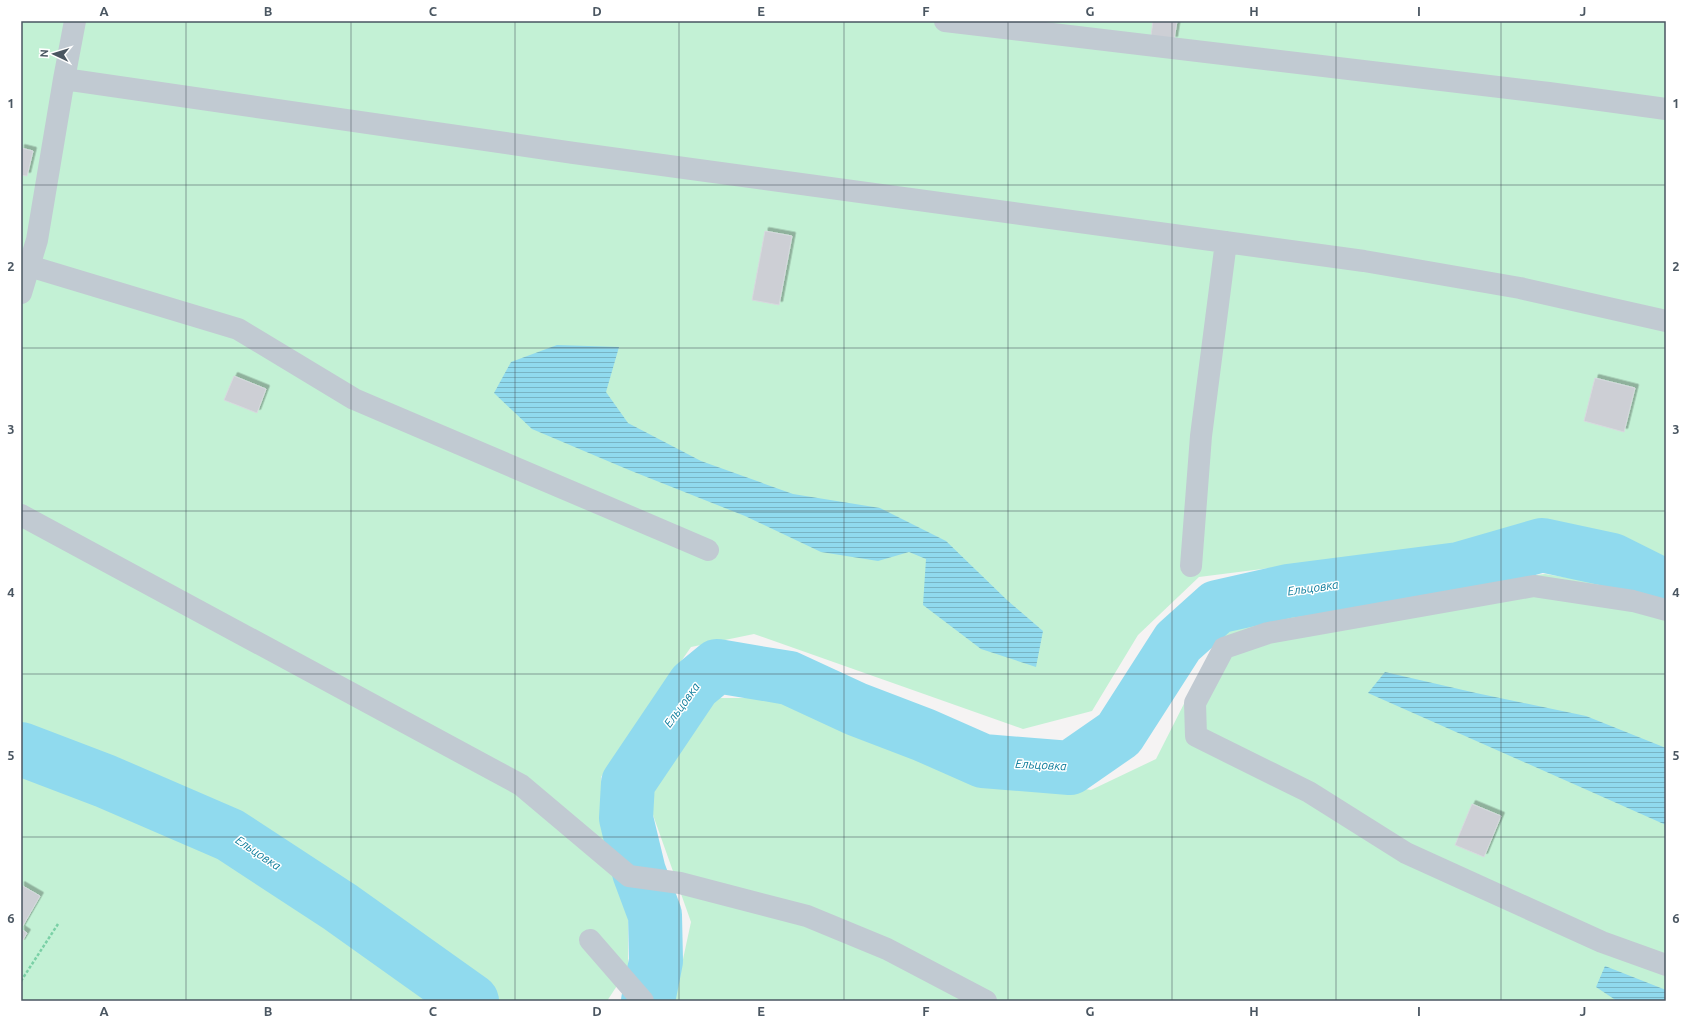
<svg xmlns="http://www.w3.org/2000/svg" width="1687" height="1022" font-family="Ubuntu,sans-serif">
<defs>
<pattern id="water-rules" width="6" height="5" patternUnits="userSpaceOnUse"><rect width="6" height="5" fill="#90daee"/><path d="M0 2.5h6" fill="none" stroke="#78b4c4"/></pattern>
<filter id="shadow"><feDropShadow dx="3.5" dy="-3.5" stdDeviation="0" flood-color="#0004"/></filter>
</defs>
<rect width="100%" height="100%" fill="#f5f3f3"/>
<path fill="#c3f1d5" d="M21 21H1666V559L1610 541 1546 525 1461 544 1199 577 1138 635 1092 711 1023 729 754 634 691 647 601 777 604 840 628 918V969L607 1001H492L262 839 21 733Z
M1545 574 1620 586 1666 598V1001H674L691 922 642 784 718 698H768L966 770 1091 790 1156 759 1227 619 1453 585Z
M21 758 123 797 249 857 433 985 449 1001H21Z"/>
<path fill="url(#water-rules)" d="M557 345 619 347 606 392 628 423 701 461 793 494 880 508 946 541 1008 601 1043 631 1036 667 981 649 923 605 926 559 909 552 878 561 821 552 745 516 629 470 532 429 494 393 511 362Z
M1385 672 1476 693 1586 716 1666 748V825L1368 693Z
M1605 966 1666 990V1001H1617L1596 987Z"/>
<g fill="none" stroke-linecap="round" stroke-linejoin="round">
<path stroke="#90daee" stroke-width="54" d="M21 749 105 781 230 835 340 907 472 1001
M648 1001 656 961 655 915 639 872 626 818 628 783 694 685 717 666 789 678 856 709 924 735 983 761 1070 768 1119 734 1178 642 1217 607 1288 591 1459 569 1542 545 1612 560 1666 587"/>
</g>
<path fill="#cdcfd5" stroke="#d7d9de" filter="url(#shadow)" d="M1153 21H1177L1174 40 1151 36Z
M21 148 33 151 27 176 21 175Z
M765 231 792 236 779 305 752 300Z
M234 376 266 389 257 413 224 400Z
M1595 378 1635 388 1624 432 1584 421Z
M1472 804 1501 816 1484 857 1455 845Z
M21 885 40 896 21 929Z
M21 929 27 933 21 943Z"/>
<g fill="none" stroke-linecap="round" stroke-linejoin="round">
<path stroke="#7ad0a6" stroke-width="2.5" stroke-dasharray="3 2" stroke-linecap="butt" d="M21 981 58 924"/>
<path stroke="#c1cad2" stroke-width="22" d="M945 21 1549 93 1666 109
M64 79 574 153 1364 261 1520 288 1666 321
M29 266 238 329 354 399 708 550
M21 293 37 240 64 79 75 21
M21 515 521 785 629 876 680 883 807 916 887 949 986 1001
M1191 566 1201 436 1226 242
M1666 610 1633 601 1534 586 1268 633 1224 648 1195 703 1196 736 1309 792 1406 853 1602 942 1666 965
M590 940 643 1001"/>
</g>
<path fill="none" stroke="#4a5661" stroke-width="1" stroke-opacity="0.55" d="M186 21V1001M351 21V1001M515 21V1001M679 21V1001M844 21V1001M1008 21V1001M1172 21V1001M1336 21V1001M1501 21V1001M21 185H1666M21 348H1666M21 511H1666M21 674H1666M21 837H1666"/>
<g text-anchor="middle" stroke-width="3" stroke-linejoin="round" paint-order="stroke">
<g font-size="12" font-style="italic" fill="#0c7c9b" stroke="#fff">
<text transform="translate(1313 588) rotate(-8)" y="4">Ельцовка</text>
<text transform="translate(682 705) rotate(-54)" y="4">Ельцовка</text>
<text transform="translate(1041 765) rotate(3)" y="4">Ельцовка</text>
<text transform="translate(258 853) rotate(34)" y="4">Ельцовка</text>
</g>
</g>
<rect width="1687" height="1022" fill="none" stroke="#ffffff" stroke-width="44"/>
<g transform="translate(54 54) rotate(274)" stroke="#ffffff" stroke-width="3" paint-order="stroke">
<path d="M0-3L7 15L0 10L-7 15Z" fill="#4a5661"/>
<text y="-6" font-size="11" font-weight="bold" text-anchor="middle" fill="#4a5661">N</text>
</g>
<rect x="22" y="22" width="1643" height="978" fill="none" stroke="#4a5661" stroke-width="1.5"/>
<g font-size="13" text-anchor="middle" font-weight="bold" fill="#4a5661">
<text x="104" y="16">A</text>
<text x="268" y="16">B</text>
<text x="433" y="16">C</text>
<text x="597" y="16">D</text>
<text x="761" y="16">E</text>
<text x="926" y="16">F</text>
<text x="1090" y="16">G</text>
<text x="1254" y="16">H</text>
<text x="1419" y="16">I</text>
<text x="1583" y="16">J</text>
<text x="11" y="108">1</text>
<text x="1676" y="108">1</text>
<text x="11" y="271">2</text>
<text x="1676" y="271">2</text>
<text x="11" y="434">3</text>
<text x="1676" y="434">3</text>
<text x="11" y="597">4</text>
<text x="1676" y="597">4</text>
<text x="11" y="760">5</text>
<text x="1676" y="760">5</text>
<text x="11" y="923">6</text>
<text x="1676" y="923">6</text>
<text x="104" y="1016">A</text>
<text x="268" y="1016">B</text>
<text x="433" y="1016">C</text>
<text x="597" y="1016">D</text>
<text x="761" y="1016">E</text>
<text x="926" y="1016">F</text>
<text x="1090" y="1016">G</text>
<text x="1254" y="1016">H</text>
<text x="1419" y="1016">I</text>
<text x="1583" y="1016">J</text>
</g>
</svg>
